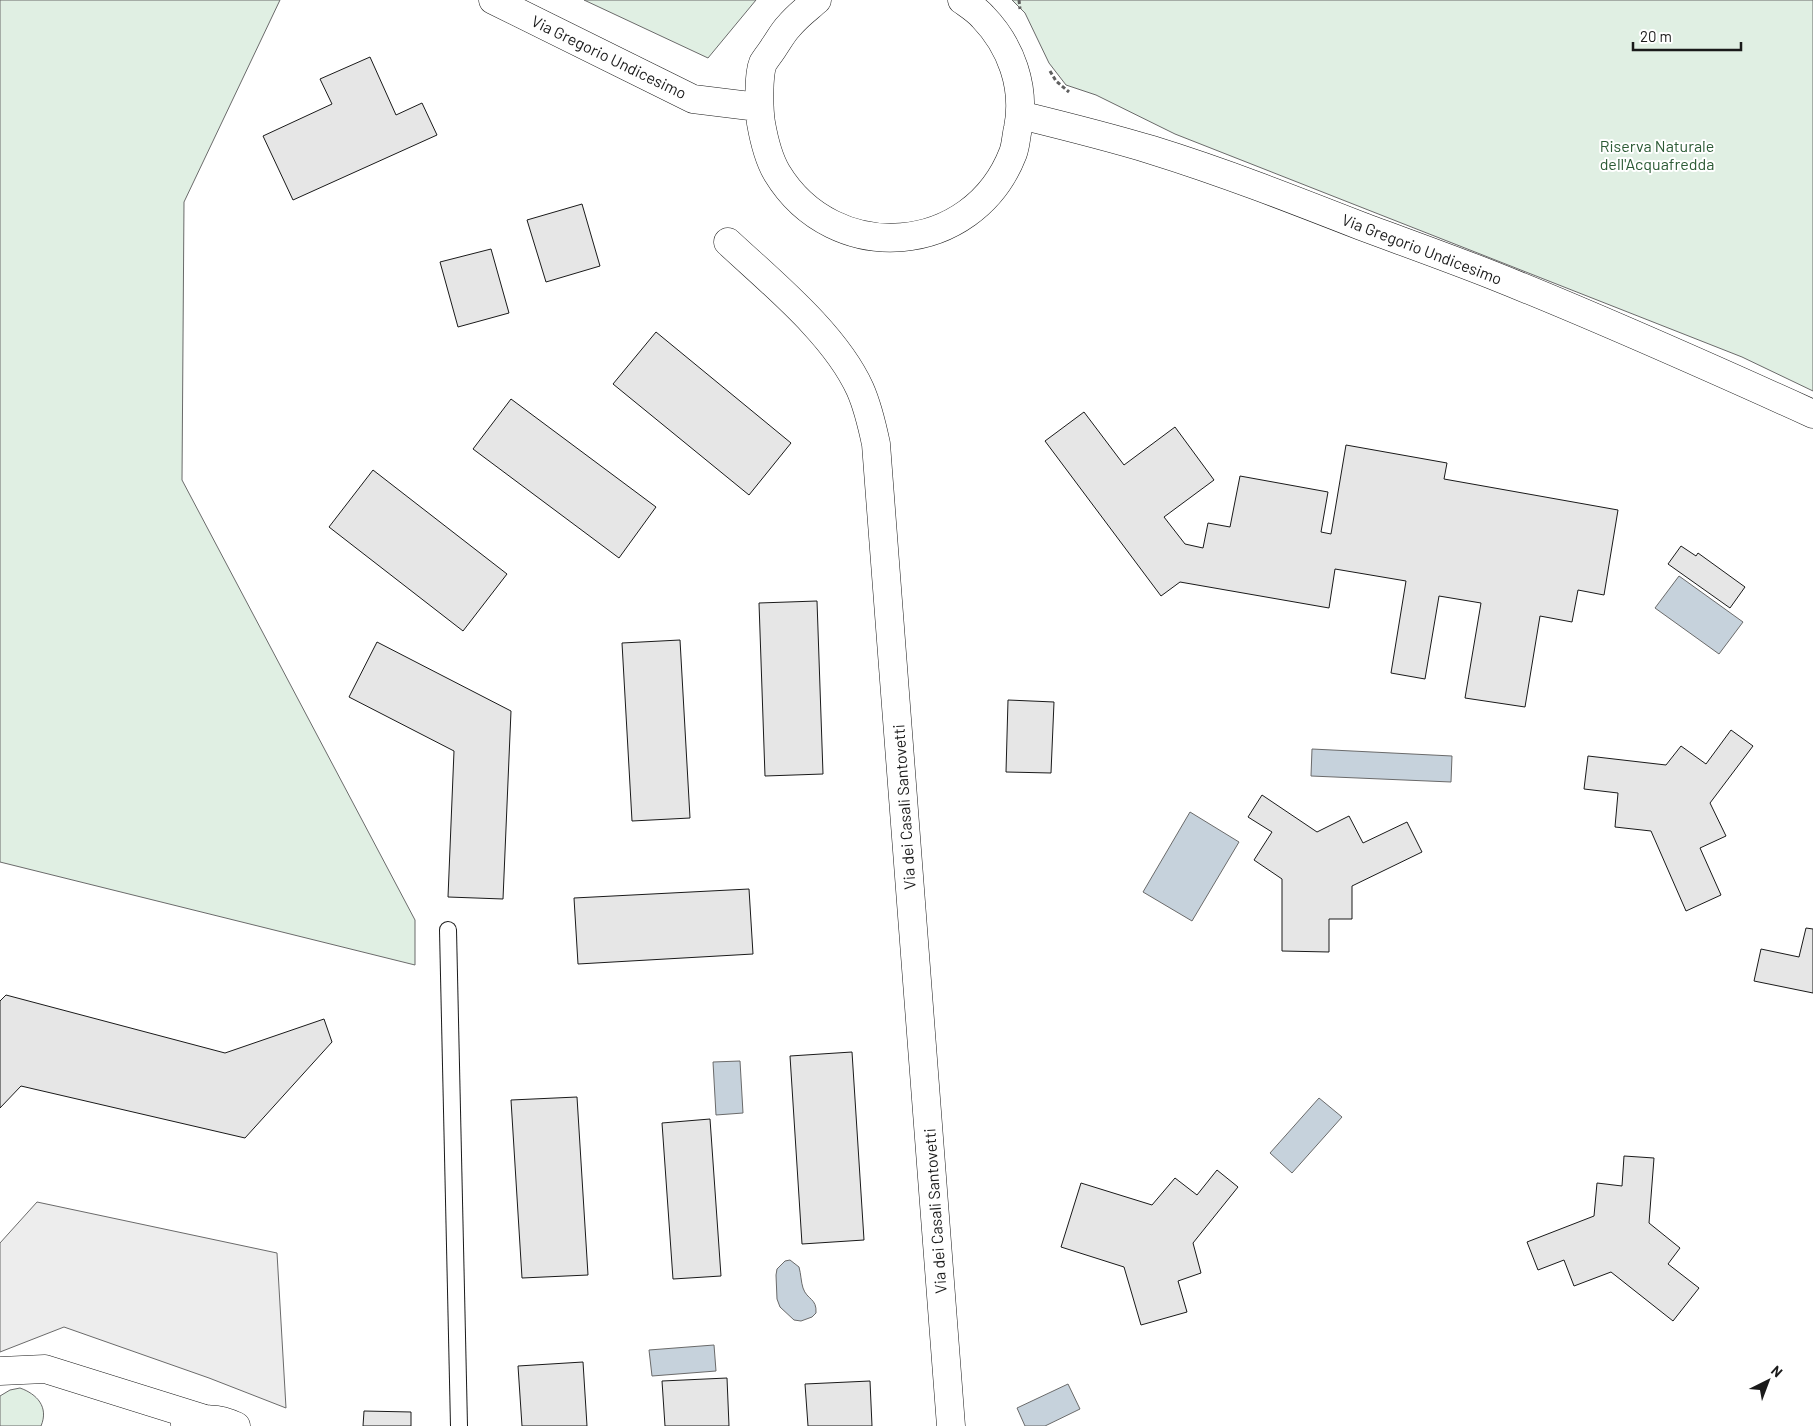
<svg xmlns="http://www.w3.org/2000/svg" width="1813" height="1426" font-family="Barlow,sans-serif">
<rect width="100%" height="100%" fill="#fff"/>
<path fill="#e0efe3" stroke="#6a6a6a" d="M0 0H280L184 202 182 480 415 920V965L0 862Z
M584 0H756L708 58Z
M1012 0H1813V391L1742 357 1175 134 1096 95 1066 85 1049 63 1025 13Z
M20 1388C37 1394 49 1407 41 1426H0V1396L10 1390Z"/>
<path fill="#ededed" stroke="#6a6a6a" d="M37 1202 277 1253 286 1408 209 1378 64 1327 0 1352V1243Z"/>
<path fill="#c6d2dc" stroke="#6a6a6a" d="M1679 576 1743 622 1719 654 1655 608Z
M1312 749 1452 756 1451 782 1311 776Z
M1190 812 1239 842 1192 921 1143 892Z
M740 1061 743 1113 716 1115 713 1062Z
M1319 1098 1342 1117 1292 1173 1270 1153Z
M790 1260 799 1267C801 1274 801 1282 803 1288 807 1300 817 1298 816 1313L812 1317 801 1321 794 1320 780 1307 777 1299 776 1275 777 1269 785 1261Z
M714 1345 716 1371 652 1376 649 1350Z
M1068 1384 1080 1409 1045 1426H1025L1017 1408Z"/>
<path fill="#e6e6e6" stroke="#1a1a1a" d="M370 57 396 115 422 103 437 135 293 200 263 136 332 104 320 79Z
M582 204 600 266 546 282 527 220Z
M491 249 509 313 458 327 440 262Z
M656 332 791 443 749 495 613 384Z
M511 399 656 507 619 558 473 449Z
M1084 412 1124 465 1175 427 1214 480 1164 517 1185 544 1203 548 1208 523 1230 527 1240 476 1328 492 1321 532 1331 534 1346 445 1447 463 1444 479 1618 510 1604 595 1578 590 1572 622 1540 616 1525 707 1465 698 1481 603 1439 596 1425 679 1391 673 1406 581 1335 569 1329 608 1180 582 1161 596 1045 441Z
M373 470 507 574 463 631 329 527Z
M1681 546 1696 556 1698 553 1745 587 1730 608 1668 564Z
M817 601 823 774 765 776 759 603Z
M680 640 690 818 632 821 622 643Z
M377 642 511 711 503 899 448 897 454 751 349 697Z
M1008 700 1054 702 1051 773 1006 772Z
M1731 730 1753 746 1710 803 1726 836 1700 848 1721 895 1686 911 1651 831 1615 827 1618 793 1584 789 1588 756 1666 765 1681 746 1706 764Z
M1262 795 1317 832 1349 816 1363 843 1407 822 1422 852 1352 886V919H1329V952L1282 951V879L1254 860 1272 832 1248 817Z
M749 889 753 954 578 964 574 898Z
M1806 928 1813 929V993L1754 981 1761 949 1799 957Z
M6 995 225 1053 324 1019 332 1042 245 1138 21 1086 0 1108V1001Z
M852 1052 864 1240 802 1244 790 1056Z
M577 1097 588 1275 522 1278 511 1100Z
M710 1119 721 1276 673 1279 662 1123Z
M1624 1156 1654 1158 1649 1223 1680 1248 1668 1264 1699 1288 1673 1321 1611 1272 1574 1286 1564 1260 1538 1270 1527 1242 1594 1216 1597 1183 1622 1186Z
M1217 1170 1238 1187 1193 1243 1201 1273 1178 1281 1187 1312 1141 1325 1124 1267 1061 1247 1081 1183 1152 1205 1175 1178 1197 1195Z
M583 1362 587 1426H522L518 1366Z
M727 1378 729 1426H665L662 1381Z
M870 1381 872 1426H808L805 1384Z
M364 1411 411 1412V1426H363Z"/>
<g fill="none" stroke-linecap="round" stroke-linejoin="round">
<defs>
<path id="service" d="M448 930 459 1426"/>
<path id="minor" d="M728 242C772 283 835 334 860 389 868 407 872 425 876 444L951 1426
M0 1371 45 1369 202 1418
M185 1424C204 1418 217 1417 236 1426"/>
<path id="tertiary" d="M493 0 693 99 758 107
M817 0C808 8 797 16 789 26 783 32 779 40 774 47 771 52 766 58 763 63 758 75 759 110 761 123 764 140 768 158 777 173 834 267 973 257 1013 153 1016 145 1016 136 1018 128 1026 87 1011 46 983 17 977 10 969 5 962 0
M1020 115C1065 126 1109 137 1152 150 1223 172 1292 199 1361 226 1404 242 1449 258 1492 275 1600 318 1707 366 1813 414"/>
</defs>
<use href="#service" stroke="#1a1a1a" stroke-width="18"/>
<use href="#minor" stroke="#1a1a1a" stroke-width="29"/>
<use href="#tertiary" stroke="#1a1a1a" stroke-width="29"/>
<path stroke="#5f5f5f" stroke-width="3" stroke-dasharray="4 2.5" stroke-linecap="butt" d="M1019 0 1020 9
M1050 71 1056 81 1069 92"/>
<use href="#service" stroke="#fff" stroke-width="16"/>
<use href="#minor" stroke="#fff" stroke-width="28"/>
<use href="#tertiary" stroke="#fff" stroke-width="28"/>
</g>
<g text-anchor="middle" stroke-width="4" stroke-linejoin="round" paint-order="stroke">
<g font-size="16" fill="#1a1a1a" stroke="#fff">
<text transform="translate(609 57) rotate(26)" y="6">Via Gregorio Undicesimo</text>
<text transform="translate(1422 249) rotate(21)" y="6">Via Gregorio Undicesimo</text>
<text transform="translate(904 807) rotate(-94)" y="6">Via dei Casali Santovetti</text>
<text transform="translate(935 1211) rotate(-94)" y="6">Via dei Casali Santovetti</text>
</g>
<g font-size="16" fill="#2b5a34" stroke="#fff">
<text x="1657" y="152">Riserva Naturale<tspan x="1657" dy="18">dell'Acquafredda</tspan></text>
</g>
</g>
<g transform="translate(1768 1381) rotate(42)" stroke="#ffffff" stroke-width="4" paint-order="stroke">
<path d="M0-4L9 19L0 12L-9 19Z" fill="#1a1a1a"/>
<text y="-8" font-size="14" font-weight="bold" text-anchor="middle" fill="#1a1a1a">N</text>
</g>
<path d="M1633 42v8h108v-8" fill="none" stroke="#1a1a1a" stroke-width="2.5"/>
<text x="1640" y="42" font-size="15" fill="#1a1a1a" stroke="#ffffff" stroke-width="4" paint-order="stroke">20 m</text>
</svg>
